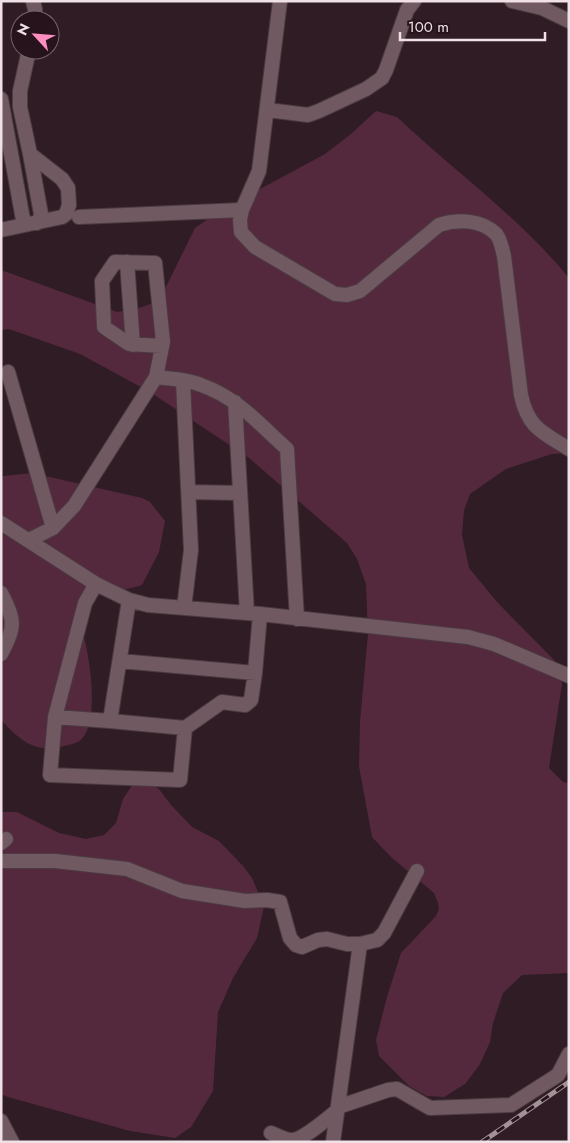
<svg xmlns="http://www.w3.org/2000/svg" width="570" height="1143" font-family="Jost,sans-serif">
<rect width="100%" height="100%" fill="#301c24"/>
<path fill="#55293d" d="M376 111 397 117C454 171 519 217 569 278V453L552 454 506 469 470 494 464 510 462 535 469 568 497 602 556 662 562 684 549 768 563 782 569 783V973L522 975 503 993 493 1023 490 1042 480 1064 465 1084 444 1097 427 1096 409 1086 379 1056 376 1040 387 997 401 953 436 916 439 909 438 903 434 893 391 857 372 837 359 766 360 722 368 634 366 584 357 559 347 543 249 458 150 392 80 354 9 329 1 330V270L117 312 139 308 159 301 195 228 221 210 325 154 351 134Z
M32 473 142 498 150 502 165 521 159 552 142 585C124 591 108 590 90 595 87 605 82 618 82 628 83 636 86 643 87 651 91 671 99 729 78 742 73 744 65 746 60 747 33 753 18 738 1 720V480L3 476Z
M145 780 159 789 171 805 192 827 219 841 243 866 252 878 264 906 257 938 233 978 218 1012 213 1091 191 1127 175 1138 130 1131 8 1097 1 1094V812H17L59 833 86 839 104 835 116 823 123 799 133 784Z"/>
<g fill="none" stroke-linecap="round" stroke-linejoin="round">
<defs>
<path id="minor" d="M33 1 35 9V20
M280 1 259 171 242 210 240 220 241 232 255 247 335 294 347 295 360 291 439 225C457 219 481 219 496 234 501 240 502 249 504 256L521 395C528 428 542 432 569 449
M512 1 542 8 569 21
M1 99 24 225
M268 110 308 115 319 111 366 89 382 78 386 70 407 10 414 1
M30 154 41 214 40 219 37 223
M79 217 242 210
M1 230 62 217 66 214 69 205 68 188 62 179 30 154 20 107V91L29 50
M127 262 133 345
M8 372 53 528
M156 377 163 342 155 263 115 262 102 281 104 327 129 344 162 346
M183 381 191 550 184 608
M235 402 247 613
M189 492 240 493
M1 523 96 584 129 600 148 605 260 614 468 637 494 644 569 676
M29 540 53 528 74 506 156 377C170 379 187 379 201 385 238 398 259 424 287 449L297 619
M96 584 85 603 55 717 50 775 180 780 185 728
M1 593C15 620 16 627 1 654
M129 600 110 721 185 728 222 702 245 705 251 700 255 673 260 614
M120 661 255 673
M55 717 110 721
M1 843 6 839
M1 861H55L127 869 182 891 245 901 267 900 280 902 290 938 296 945 302 947 318 940 327 939 347 944H360L333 1142
M360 944 377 940 384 933 417 871
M338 1107 388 1090 397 1089 430 1108 511 1105 558 1075 569 1054
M1 1121 12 1142
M271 1133C279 1136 286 1141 294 1140 307 1137 326 1119 337 1111"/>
</defs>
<use href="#minor" stroke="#4b3b42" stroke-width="16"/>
<use href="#minor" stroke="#715962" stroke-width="14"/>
<defs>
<path id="rail" d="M482 1142 569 1082"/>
</defs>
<use href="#rail" stroke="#a29298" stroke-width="5"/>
<use href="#rail" stroke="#26131b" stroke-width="3" stroke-dasharray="9" stroke-linecap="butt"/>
</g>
<rect width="570" height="1143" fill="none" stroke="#efe1e6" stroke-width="5"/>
<g transform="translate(35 35) rotate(296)"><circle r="24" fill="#26131b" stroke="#76656c"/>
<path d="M0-4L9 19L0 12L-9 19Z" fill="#fd8ebf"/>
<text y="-8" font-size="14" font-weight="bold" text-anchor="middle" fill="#efe1e6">N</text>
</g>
<path d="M400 32v8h145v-8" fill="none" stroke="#efe1e6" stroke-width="2.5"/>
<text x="408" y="32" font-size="15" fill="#efe1e6" stroke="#26131b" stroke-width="4" paint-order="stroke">100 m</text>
</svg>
